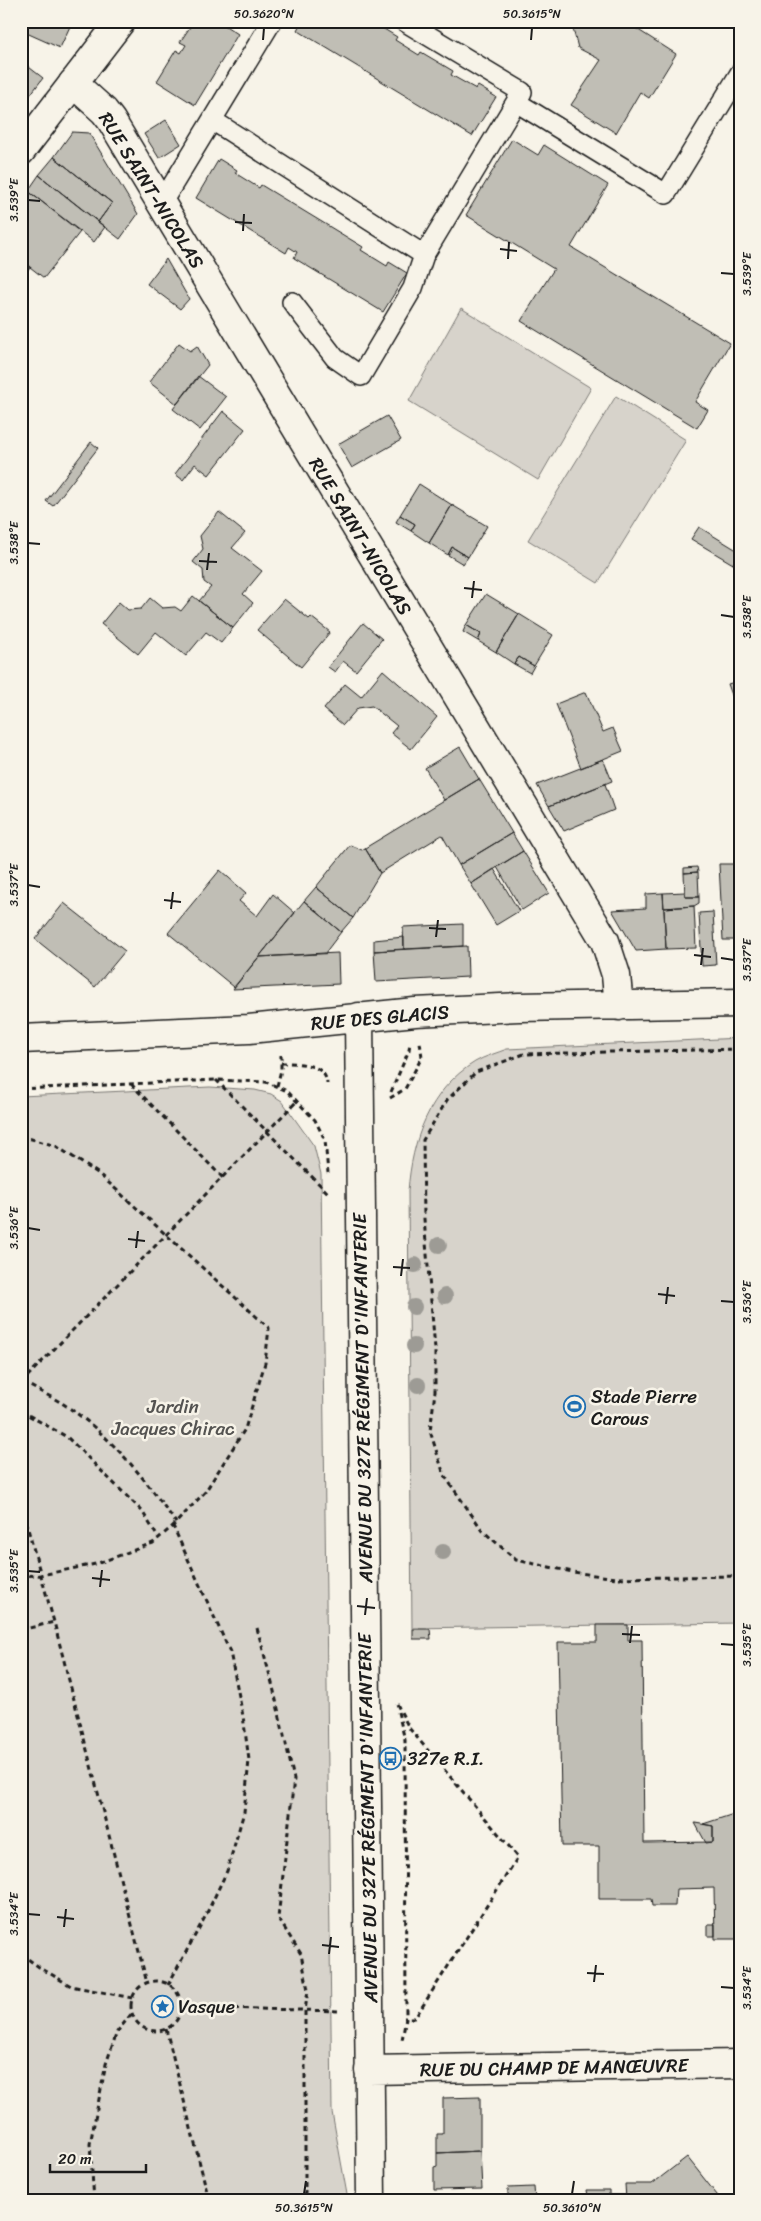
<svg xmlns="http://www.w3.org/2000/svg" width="761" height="2221" font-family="Sriracha,sans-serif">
<rect width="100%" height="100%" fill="#f7f3e8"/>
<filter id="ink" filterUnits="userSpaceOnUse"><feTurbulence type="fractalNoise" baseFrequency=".02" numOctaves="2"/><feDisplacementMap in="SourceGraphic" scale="10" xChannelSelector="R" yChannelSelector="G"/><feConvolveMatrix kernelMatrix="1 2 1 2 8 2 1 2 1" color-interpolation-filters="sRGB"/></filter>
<g filter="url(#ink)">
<path fill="#d7d3cb" stroke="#7a7874" d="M461 308 591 388 538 480 409 401Z
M616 396 686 440 598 583 528 540Z
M740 1038V1623L412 1628 408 1191C412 1140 429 1090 475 1062 485 1056 497 1053 507 1049Z
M210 1087 255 1090 271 1094 282 1101 314 1146 321 1174 332 2112 348 2200H21V1096Z"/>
<path fill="#c0beb5" stroke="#1c1c1c" d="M27 21H71L72 22 60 48 22 31Z
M194 21H218L238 34 195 105 157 81 176 50 181 53 186 45 180 42Z
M302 21H371L397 37 395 40 419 55 421 52 453 71 451 75 476 89 478 86 496 97 472 136 297 30Z
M571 21H628L629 24 676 54 649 98 640 92 616 133 571 105 601 60 578 48Z
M21 61 43 78 21 107Z
M166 120 181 144 159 158 144 134Z
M72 132 89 133 138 214 120 239 98 222 112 203 54 157Z
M512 139 538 155 544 145 608 185 571 247 730 343 695 402 708 410 697 428 521 321 554 269 466 215Z
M54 157 112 203 98 222 39 175Z
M219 159 237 170 235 173 259 188 261 185 363 247 361 250 387 266 389 262 407 273 383 312 294 258 297 252 289 247 286 253 196 198Z
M39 175 105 227 94 242 28 191Z
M28 191 80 232 44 278 21 260V200Z
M166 259 189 299 180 309 147 284Z
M21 260 30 267 27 271 21 267Z
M179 343 190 351 197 346 208 365 177 404 149 382Z
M198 376 226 397 200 430 173 409Z
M223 411 245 429 209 475 195 464 183 480 175 474Z
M387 416 401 440 352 468 338 444Z
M91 442 98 448 53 506 46 501Z
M419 484 452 505 429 543 411 531 415 524 400 515Z
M452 505 487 526 468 557 452 547 448 555 429 543Z
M219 512 245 533 232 548 262 571 243 594 253 603 233 628 199 601 211 587 204 582 203 570 193 562 203 549 200 536Z
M400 515 415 524 411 531 396 522Z
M699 527 740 552 733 564 691 539Z
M452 547 468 557 463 564 448 555Z
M740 553V569L733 564Z
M486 594 519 614 496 652 478 641 481 634 466 625Z
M193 596 233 628 221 643 206 632 186 656 156 632 138 654 101 624 119 602 128 610 141 609 150 598 162 608 175 607 181 611Z
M284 599 309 619 311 617 330 632 301 667 257 630Z
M519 614 553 635 534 666 519 657 514 664 496 652Z
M363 623 382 639 356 671 343 661 335 672 328 667Z
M466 625 481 634 478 641 463 632Z
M519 657 534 666 530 673 514 664Z
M383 670 437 717 411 749 391 733 397 726 372 706 358 708 343 725 324 709 345 684 361 697Z
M738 681 740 705 736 706 728 684Z
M586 692 603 732 613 728 623 751 581 768 556 704Z
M460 747 479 779 444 800 425 768Z
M603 759 612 781 549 806 537 785Z
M479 779 512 833 459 865 442 835 380 873 365 848Z
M605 784 614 810 564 831 549 806Z
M512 833 523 851 471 884 459 865Z
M350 845 362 850 365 848 380 873 353 918 316 887Z
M523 851 549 893 522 910 497 867Z
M719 864H740V940H723Z
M697 867 698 872 684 873V868Z
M494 869 519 911 496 925 471 884Z
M220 870 246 893 239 901 257 916 273 894 295 913 234 987 168 933Z
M698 872 699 897H685L684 873Z
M316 887 353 918 341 932 304 901Z
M685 892V897H699V903L694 906 664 908 663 893Z
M663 893 666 949 636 951 612 910 646 908V894Z
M304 901 341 932 325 953 259 957Z
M64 903 125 951 95 987 35 939Z
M694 906 696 948 666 949 664 908Z
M713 912 716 965 702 966 699 913Z
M463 924V946L404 949 403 927Z
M404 937V949L374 951V940Z
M467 946 468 977 376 982 374 951Z
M338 953 339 984 233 989 259 957Z
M597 1625H628V1640H642L644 1843 713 1842V1826L703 1824 740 1812V1939H715L714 1888 676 1889 675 1906H652L651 1899H599V1846H562L558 1642H597Z
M413 1629H430L431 1639H413Z
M695 1823 713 1826V1842L706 1843Z
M708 1924H715V1936H708Z
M480 2097V2151L437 2153V2134H443V2098Z
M480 2151 482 2189 434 2190V2167L437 2166V2153Z
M687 2157 721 2200H626L625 2184H652Z
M534 2187 535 2200H508V2188Z
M587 2190H609V2195H626V2200H544V2197L588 2196Z"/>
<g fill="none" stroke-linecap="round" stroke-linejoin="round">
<defs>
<path id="service" d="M516 102 666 194 740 73
M212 120 424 255
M161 204 272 21
M292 302 335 358 361 376 413 288 424 255 522 92 404 21"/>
<path id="minor" d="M73 83 104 111 111 120 605 941 616 975 619 1006
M359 1017 371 2200
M21 1039 249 1029 415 1012 519 1007 740 1003
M369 2070 740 2064"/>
<path id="tertiary" d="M21 151 121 21"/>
</defs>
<use href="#service" stroke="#1c1c1c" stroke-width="22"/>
<use href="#minor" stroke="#1c1c1c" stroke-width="31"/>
<use href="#tertiary" stroke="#1c1c1c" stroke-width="31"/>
<path stroke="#1c1c1c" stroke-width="3" stroke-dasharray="5 4" stroke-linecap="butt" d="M740 1049 524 1054 476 1072 447 1100 423 1140 424 1219 435 1349V1392L430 1431 444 1475 483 1531 516 1560 573 1572 616 1578 740 1576
M281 1063C297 1063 326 1063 327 1084
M216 1080 330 1195
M131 1084 223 1178
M277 1086 281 1070V1055
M21 1089 216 1080 266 1082 287 1091 315 1120 325 1140 328 1173
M391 1092 409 1050 410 1042
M390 1098 405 1089 422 1057 420 1042
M21 1136 56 1146 99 1174 269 1328 265 1363 245 1429 205 1492 173 1526 153 1543 96 1564 41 1575 21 1576
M23 1382C35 1389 48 1395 60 1402 107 1431 145 1478 176 1523
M21 1383 298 1100
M21 1411 67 1437 142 1511 159 1539
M21 1504 54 1622 147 1983
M257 1628 273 1687 294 1779 278 1918 301 1954 308 1990 305 2011V2200
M21 1630 54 1622
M397 1704 409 1728 518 1857 415 2018H404
M398 1712 405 1740 406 2018 402 2040
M21 1954 39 1967 71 1986 132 1998
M131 2006a25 25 0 1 1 50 0a25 25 0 1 1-50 0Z
M168 1985 205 1917 227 1871 244 1812 249 1760 243 1716 230 1652 173 1526
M180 2007 339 2011
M166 2029 209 2200
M94 2200 90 2144 106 2064 117 2032 132 2013"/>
<use href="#service" stroke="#f7f3e8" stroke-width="19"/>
<use href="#minor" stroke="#f7f3e8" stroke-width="28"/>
<use href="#tertiary" stroke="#f7f3e8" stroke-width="28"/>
</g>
<g fill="#9d9b95">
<circle cx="439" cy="1245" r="8"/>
<circle cx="415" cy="1265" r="8"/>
<circle cx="445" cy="1296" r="8"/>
<circle cx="414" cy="1307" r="8"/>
<circle cx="414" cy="1346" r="8"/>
<circle cx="418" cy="1385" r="8"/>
<circle cx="443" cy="1552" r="8"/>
</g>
</g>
<path fill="none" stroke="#1c1c1c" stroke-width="2" d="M263 40 264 28M531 40 532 28M28 200 40 201M235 222 252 223M243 231 244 214M500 249 517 251M508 259 509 242M721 273 734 274M28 543 40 544M199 561 217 562M207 570 209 553M464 588 482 590M472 598 474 581M721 615 734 617M28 885 40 887M164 900 181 902M171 909 173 892M429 928 446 929M436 937 438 920M694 955 711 957M721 958 734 960M701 965 703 948M28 1228 40 1230M128 1239 145 1241M136 1248 138 1231M393 1267 410 1268M401 1276 403 1259M658 1294 675 1296M721 1301 734 1302M666 1304 668 1287M28 1571 40 1572M92 1578 110 1580M100 1587 102 1570M357 1606 375 1608M365 1615 367 1598M622 1634 640 1635M630 1643 632 1626M721 1644 734 1645M28 1914 40 1915M57 1917 74 1919M64 1927 66 1909M322 1945 339 1947M329 1954 331 1937M587 1973 604 1974M594 1982 596 1965M721 1987 734 1988M304 2194 306 2181M572 2194 574 2181"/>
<defs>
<symbol id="stadium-ring" viewBox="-11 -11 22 22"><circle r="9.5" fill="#f7f3e8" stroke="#1f6fb2" stroke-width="1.5"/><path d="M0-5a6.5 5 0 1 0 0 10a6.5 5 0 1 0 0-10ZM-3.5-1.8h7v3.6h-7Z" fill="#1f6fb2"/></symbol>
<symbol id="bus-ring" viewBox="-11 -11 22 22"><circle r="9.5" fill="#f7f3e8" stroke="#1f6fb2" stroke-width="1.5"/><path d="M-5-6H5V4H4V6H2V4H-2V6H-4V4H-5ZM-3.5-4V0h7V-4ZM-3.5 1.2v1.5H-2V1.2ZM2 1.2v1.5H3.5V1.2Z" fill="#1f6fb2"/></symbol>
<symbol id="sight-ring" viewBox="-11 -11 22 22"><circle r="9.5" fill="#f7f3e8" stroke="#1f6fb2" stroke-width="1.5"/><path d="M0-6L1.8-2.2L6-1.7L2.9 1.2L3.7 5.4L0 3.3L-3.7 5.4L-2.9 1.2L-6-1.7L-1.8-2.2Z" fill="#1f6fb2"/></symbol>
</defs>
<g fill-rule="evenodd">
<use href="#stadium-ring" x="562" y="1394" width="25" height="25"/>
<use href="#bus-ring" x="378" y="1746" width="25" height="25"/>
<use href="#sight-ring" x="150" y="1994" width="25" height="25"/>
</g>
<g text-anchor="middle" stroke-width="5" stroke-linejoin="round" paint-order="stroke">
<g font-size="19" fill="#1c1c1c" stroke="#f7f3e8">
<text transform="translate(152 190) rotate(58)" y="7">RUE SAINT-NICOLAS</text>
<text transform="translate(361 536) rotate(59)" y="7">RUE SAINT-NICOLAS</text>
<text transform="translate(380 1017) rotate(-5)" y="7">RUE DES GLACIS</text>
<text transform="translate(362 1398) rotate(-91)" y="7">AVENUE DU 327E RÉGIMENT D'INFANTERIE</text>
<text transform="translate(367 1818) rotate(-91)" y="7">AVENUE DU 327E RÉGIMENT D'INFANTERIE</text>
<text transform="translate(554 2067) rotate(-1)" y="7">RUE DU CHAMP DE MANŒUVRE</text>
</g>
<g font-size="19" fill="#1c1c1c" stroke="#f7f3e8" text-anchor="start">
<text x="591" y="1403">Stade Pierre<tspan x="591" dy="22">Carous</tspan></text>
<text x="407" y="1765">327e R.I.</text>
<text x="178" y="2013">Vasque</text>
</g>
<g font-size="19" fill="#545351" stroke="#f7f3e8">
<text x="173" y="1413">Jardin<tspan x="173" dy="22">Jacques Chirac</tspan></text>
</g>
</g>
<rect width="761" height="2221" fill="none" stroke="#f7f3e8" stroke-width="55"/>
<path d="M50 2164v8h96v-8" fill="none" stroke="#1c1c1c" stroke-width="2.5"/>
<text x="58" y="2164" font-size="15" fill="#1c1c1c" stroke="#f7f3e8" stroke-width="4" paint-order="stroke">20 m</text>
<rect x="28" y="28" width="706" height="2166" fill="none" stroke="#1c1c1c" stroke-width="2"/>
<g font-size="12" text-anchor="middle" fill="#1c1c1c">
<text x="264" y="18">50.3620°N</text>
<text x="532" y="18">50.3615°N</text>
<text transform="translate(14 200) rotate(-90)" y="4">3.539°E</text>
<text transform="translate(747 274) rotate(-90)" y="4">3.539°E</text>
<text transform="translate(14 543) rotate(-90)" y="4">3.538°E</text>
<text transform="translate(747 617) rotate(-90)" y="4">3.538°E</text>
<text transform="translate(14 885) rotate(-90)" y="4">3.537°E</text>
<text transform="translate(747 960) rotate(-90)" y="4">3.537°E</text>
<text transform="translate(14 1228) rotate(-90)" y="4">3.536°E</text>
<text transform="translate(747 1302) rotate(-90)" y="4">3.536°E</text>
<text transform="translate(14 1571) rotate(-90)" y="4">3.535°E</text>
<text transform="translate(747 1645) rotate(-90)" y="4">3.535°E</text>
<text transform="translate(14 1914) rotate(-90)" y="4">3.534°E</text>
<text transform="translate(747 1988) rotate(-90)" y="4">3.534°E</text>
<text x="304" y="2212">50.3615°N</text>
<text x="572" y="2212">50.3610°N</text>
</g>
</svg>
